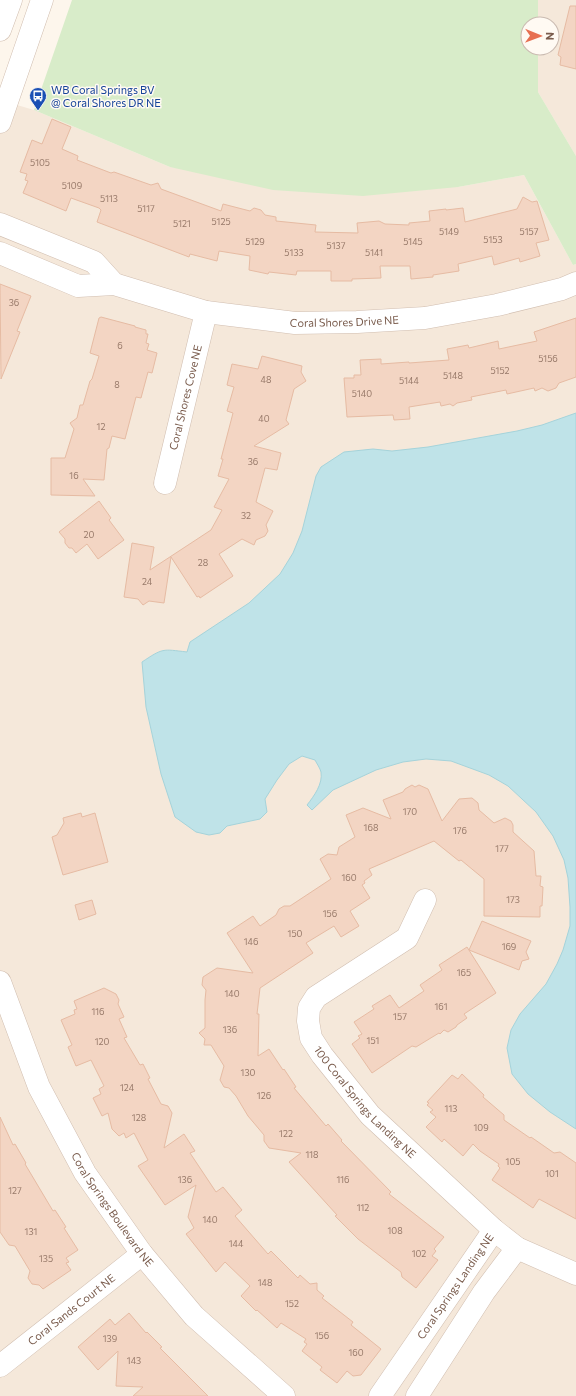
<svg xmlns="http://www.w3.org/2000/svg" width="576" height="1396" font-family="Commissioner,sans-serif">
<rect width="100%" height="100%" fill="#fdf6ec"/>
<path fill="#f5e8da" d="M538 0H576V156L538 92V48H552V24H538Z
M0 100 34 110 170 167 458 187 524 175 573 265 576 264V1396H0Z"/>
<path fill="#d8ecc9" d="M72 0H538V24H528V48H538V92L576 156V264L573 265 524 175 458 187 363 196 273 190 170 167 34 110Z"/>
<path fill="#bfe3e8" stroke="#a5d3da" d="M576 413V1129L550 1112 528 1094 512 1074 507 1048 511 1030 520 1014 546 984 557 964 563 950 570 926V907L568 878 564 860 553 836 536 812 508 786 489 775 451 761 426 759 403 762 376 770 333 790 312 810 307 805C314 796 323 784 321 772 320 768 317 764 315 760L302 756 289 764 277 780 265 799 267 812 260 819 227 826 220 833 209 835 196 832 175 817 161 774 146 707 142 662C163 648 162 649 187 652L190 642 249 603 280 574 293 553 302 531 316 476 321 467 344 452 373 449 392 451 428 447 517 431 542 425Z"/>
<path fill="#f3d5c3" stroke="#e6bba3" d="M570 6H576V69L560 65 561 57 558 55Z
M52 119 71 127 62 149 78 156 77 160 111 173 114 172 151 185 158 183 161 189 221 211 223 204 250 211 254 208 261 210 265 215 276 217V221L316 225 315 232 358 233 357 223 379 221 385 224 409 225V223L430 221 429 211 446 209V210L463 208 465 222 517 209 523 197 532 202 537 201 549 240 536 243 540 256 520 262 519 258 494 265 492 256 458 264 459 271 433 275V277L411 279 410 266H380L381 278 352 279V281H331V271H297L296 275 269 272 268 274 249 270 250 256 219 251 217 261 190 254 189 257 97 222 101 210 99 208 71 198 66 211 23 193 28 181 25 180 27 174 20 172 32 140 42 144Z
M0 284 31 296 17 331 20 332 1 379Z
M101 317 135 326V327L146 330V334H148L146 343 149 344 147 350 157 353 152 373 148 372 141 398 136 397 125 439 112 436 109 448 107 449 104 480 83 479 95 496 51 495V458H65L74 429 70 423 77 418 80 405H83L90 381 92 379 99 356 90 353 99 318Z
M576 318V377L559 383 556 388 548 391 542 388 535 391 534 388 507 394 506 390 471 397 472 400 457 403 453 406 450 404 441 406 440 402 409 407 410 419 394 420 393 415 347 417 344 378H354V375H361L360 360 381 359V364L409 362V363L449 360 447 349 468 345 469 348 498 341 499 349 537 341 534 332Z
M262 356 302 366 301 372 306 381 294 389 286 420 289 424 254 446 281 453 277 470 265 468 256 502 273 511 266 525 268 531 265 536 256 540 254 545 242 539 219 554 233 576 200 598 199 596 197 597 171 557 164 603 149 601 143 605 138 599 124 597 132 543 154 547 150 570 211 530 222 510 214 507 229 479 218 476 223 459H221L233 413 227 411 234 387 227 385 232 364 258 369Z
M99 501 111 518 109 520 124 540 98 559 87 544 76 553 72 548H69L65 543V539L59 532Z
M412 785 415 787 419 785 428 789 442 821 459 799 472 798 478 803 479 810 494 823 505 818 511 821 513 825V832L534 851 536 876H541L540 886 543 887 542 906H540V917L484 916V879L461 860 459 861 434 841 369 869 372 875 364 881 365 883 362 885 370 898 350 911 359 926 341 937 334 926 306 943 313 953 260 988 257 1014H259L258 1056 269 1049 283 1070 284 1069 296 1087 294 1088 326 1126 328 1124 342 1140 341 1141 391 1192 389 1194 444 1237 434 1249 436 1251 432 1256 438 1260 416 1288 402 1277 401 1272 358 1239 335 1216 337 1215 289 1162 301 1153 269 1148 264 1141V1135L248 1116 236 1096 229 1088 224 1087 220 1080 224 1066 211 1045H204L205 1039 199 1033 205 1028V1000L206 990 202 985 203 977 217 968 253 973 227 933 253 916 260 926 276 915 279 909 284 906H290L331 879 320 859 328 854 337 855 339 847 355 837 346 815 363 808 391 819 383 800 403 792 405 789Z
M81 813 82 817 95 813 108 862 63 875 52 837 57 835 64 823 63 818Z
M92 900 96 914 79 920 75 905Z
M482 921 531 941 526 952 529 959 522 961 519 970 469 950Z
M467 947 496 993 464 1014 467 1018 457 1025 456 1027 448 1032 444 1030 440 1034 439 1033 416 1047 412 1046 372 1073 352 1044 360 1038 358 1036 362 1034 354 1022 374 1009 372 1006 390 995 399 1008 424 991 420 985 442 970 439 965Z
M104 988 116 994 119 1000 118 1004 124 1017 119 1019 127 1037 124 1038 140 1065 143 1064 150 1078 148 1079 161 1104 168 1106 172 1113 164 1148 184 1134 195 1151 190 1153 216 1192 223 1187 242 1210 235 1216 268 1254 271 1251 298 1278 300 1275 310 1284 317 1283V1290L324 1296 322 1298 353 1322 351 1325 381 1349 361 1375 353 1376 347 1371 337 1383 320 1370 322 1367 302 1351 307 1344 304 1342 306 1339 281 1323 277 1328 257 1310 256 1311 241 1296 250 1286 225 1262 216 1272 186 1234 194 1228 188 1217 196 1185 165 1205 138 1166 148 1160 134 1133 126 1138 124 1133 119 1136 112 1129 108 1113 102 1116 93 1098 101 1094 99 1089 104 1086 91 1060 76 1066 68 1047 72 1045 61 1020 75 1014 74 1010 77 1009 74 1001Z
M462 1074 484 1095 483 1097 504 1115V1120L530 1138 531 1137 554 1153 560 1152 576 1163V1219L539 1199 533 1208 492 1180 500 1168 498 1166 499 1164 480 1151 473 1144 463 1156 444 1139 442 1142 426 1127 436 1117 430 1112 433 1110 427 1105 429 1103 427 1102 452 1075 458 1079Z
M0 1117 13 1145 15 1144 26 1163 25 1164 53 1211 55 1210 66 1227 64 1228 78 1250 66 1258 69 1262 66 1263 71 1270 43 1289 39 1285 32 1284 28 1278 30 1271 15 1246 9 1245 0 1232Z
M129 1313 146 1333 147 1332 162 1347 160 1348 208 1396H133L143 1387 116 1386 118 1351 98 1370 78 1347 110 1319 115 1325Z"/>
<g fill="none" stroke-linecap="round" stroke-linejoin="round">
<defs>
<g id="minor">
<path d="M0 30 11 0"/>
<path d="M0 122 42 0"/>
<path d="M0 224 94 262 114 284"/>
<path id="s1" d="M0 253 78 286 114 284 206 312 295 323 357 322 425 318 497 305 562 289 576 283"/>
<path id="s2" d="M165 483 206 312"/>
<path id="s3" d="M425 900 407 938 316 997 309 1008 308 1021 311 1038 322 1055 370 1115 494 1230 517 1248 576 1274"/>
<path id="s4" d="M0 982 39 1087 85 1173 142 1254 194 1316 284 1396"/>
<path id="s5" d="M0 1366 142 1254"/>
<path id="s6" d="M380 1396 494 1230"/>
<path d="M417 1396 484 1292 517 1248"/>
</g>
</defs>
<use href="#minor" stroke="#d1beb0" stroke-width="23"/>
<use href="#minor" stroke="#fff" stroke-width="22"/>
</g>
<defs>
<symbol id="bus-pin" viewBox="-11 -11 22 30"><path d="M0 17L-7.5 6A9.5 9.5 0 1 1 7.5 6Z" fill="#1a4fb4" stroke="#fffaf3"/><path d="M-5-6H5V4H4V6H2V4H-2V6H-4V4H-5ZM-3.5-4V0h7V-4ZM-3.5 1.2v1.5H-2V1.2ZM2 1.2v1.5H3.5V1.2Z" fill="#fff"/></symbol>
</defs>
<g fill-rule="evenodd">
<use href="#bus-pin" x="28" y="86" width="20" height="27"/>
</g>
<g text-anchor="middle" stroke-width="3" stroke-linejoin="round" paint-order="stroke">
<g font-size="9" fill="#987a6a">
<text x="40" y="166">5105</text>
<text x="72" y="189">5109</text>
<text x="109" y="202">5113</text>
<text x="146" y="212">5117</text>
<text x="221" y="225">5125</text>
<text x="182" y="227">5121</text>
<text x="449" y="235">5149</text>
<text x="529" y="235">5157</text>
<text x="493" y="243">5153</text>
<text x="255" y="245">5129</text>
<text x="413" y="245">5145</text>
<text x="336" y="249">5137</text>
<text x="294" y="256">5133</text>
<text x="374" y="256">5141</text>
<text x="14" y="306">36</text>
<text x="120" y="349">6</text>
<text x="548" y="362">5156</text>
<text x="500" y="374">5152</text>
<text x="453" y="379">5148</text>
<text x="266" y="383">48</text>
<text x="409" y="384">5144</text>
<text x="117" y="388">8</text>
<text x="362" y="397">5140</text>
<text x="264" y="422">40</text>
<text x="101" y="430">12</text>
<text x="253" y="465">36</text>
<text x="74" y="479">16</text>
<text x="246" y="519">32</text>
<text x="89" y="538">20</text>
<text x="203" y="566">28</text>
<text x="147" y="585">24</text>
<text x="410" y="815">170</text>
<text x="371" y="831">168</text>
<text x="460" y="834">176</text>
<text x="502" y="852">177</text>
<text x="349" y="881">160</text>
<text x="513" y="903">173</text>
<text x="330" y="917">156</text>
<text x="295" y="937">150</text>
<text x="251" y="945">146</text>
<text x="509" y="950">169</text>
<text x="464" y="976">165</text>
<text x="232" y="997">140</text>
<text x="441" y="1010">161</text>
<text x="98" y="1015">116</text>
<text x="400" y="1020">157</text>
<text x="230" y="1033">136</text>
<text x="373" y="1044">151</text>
<text x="102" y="1045">120</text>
<text x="248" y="1076">130</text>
<text x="127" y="1091">124</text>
<text x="264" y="1099">126</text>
<text x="451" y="1112">113</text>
<text x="139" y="1121">128</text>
<text x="481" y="1131">109</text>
<text x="286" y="1137">122</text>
<text x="312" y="1158">118</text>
<text x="513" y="1165">105</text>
<text x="552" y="1177">101</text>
<text x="185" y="1183">136</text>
<text x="343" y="1183">116</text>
<text x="15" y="1194">127</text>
<text x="363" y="1211">112</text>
<text x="210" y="1223">140</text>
<text x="395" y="1234">108</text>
<text x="31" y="1235">131</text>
<text x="236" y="1247">144</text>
<text x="419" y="1257">102</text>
<text x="46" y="1262">135</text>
<text x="265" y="1286">148</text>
<text x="292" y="1307">152</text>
<text x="322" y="1339">156</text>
<text x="110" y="1342">139</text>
<text x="356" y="1356">160</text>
<text x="134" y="1364">143</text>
</g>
<g font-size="11" fill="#164399" stroke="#fffaf3" text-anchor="start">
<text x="51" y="94">WB Coral Springs BV<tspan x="51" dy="13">@ Coral Shores DR NE</tspan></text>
</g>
<g font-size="11" fill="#7a5c4d" stroke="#fffaf3">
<text dy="4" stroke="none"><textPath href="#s1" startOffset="356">Coral Shores Drive NE</textPath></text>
<text dy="4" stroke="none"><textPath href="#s2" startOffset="88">Coral Shores Cove NE</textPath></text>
<text dy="4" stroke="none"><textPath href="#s3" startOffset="278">100 Coral Springs Landing NE</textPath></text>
<text dy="4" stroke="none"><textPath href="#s4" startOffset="255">Coral Springs Boulevard NE</textPath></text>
<text dy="4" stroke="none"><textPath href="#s6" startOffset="133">Coral Springs Landing NE</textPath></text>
<text dy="4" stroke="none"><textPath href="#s5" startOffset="91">Coral Sands Court NE</textPath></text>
</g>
</g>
<g transform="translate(540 36) rotate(91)"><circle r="19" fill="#fffaf3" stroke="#cabbb1"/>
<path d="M0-3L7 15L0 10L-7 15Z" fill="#e76f51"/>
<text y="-6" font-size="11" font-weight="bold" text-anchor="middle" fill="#7a5c4d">N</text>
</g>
</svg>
